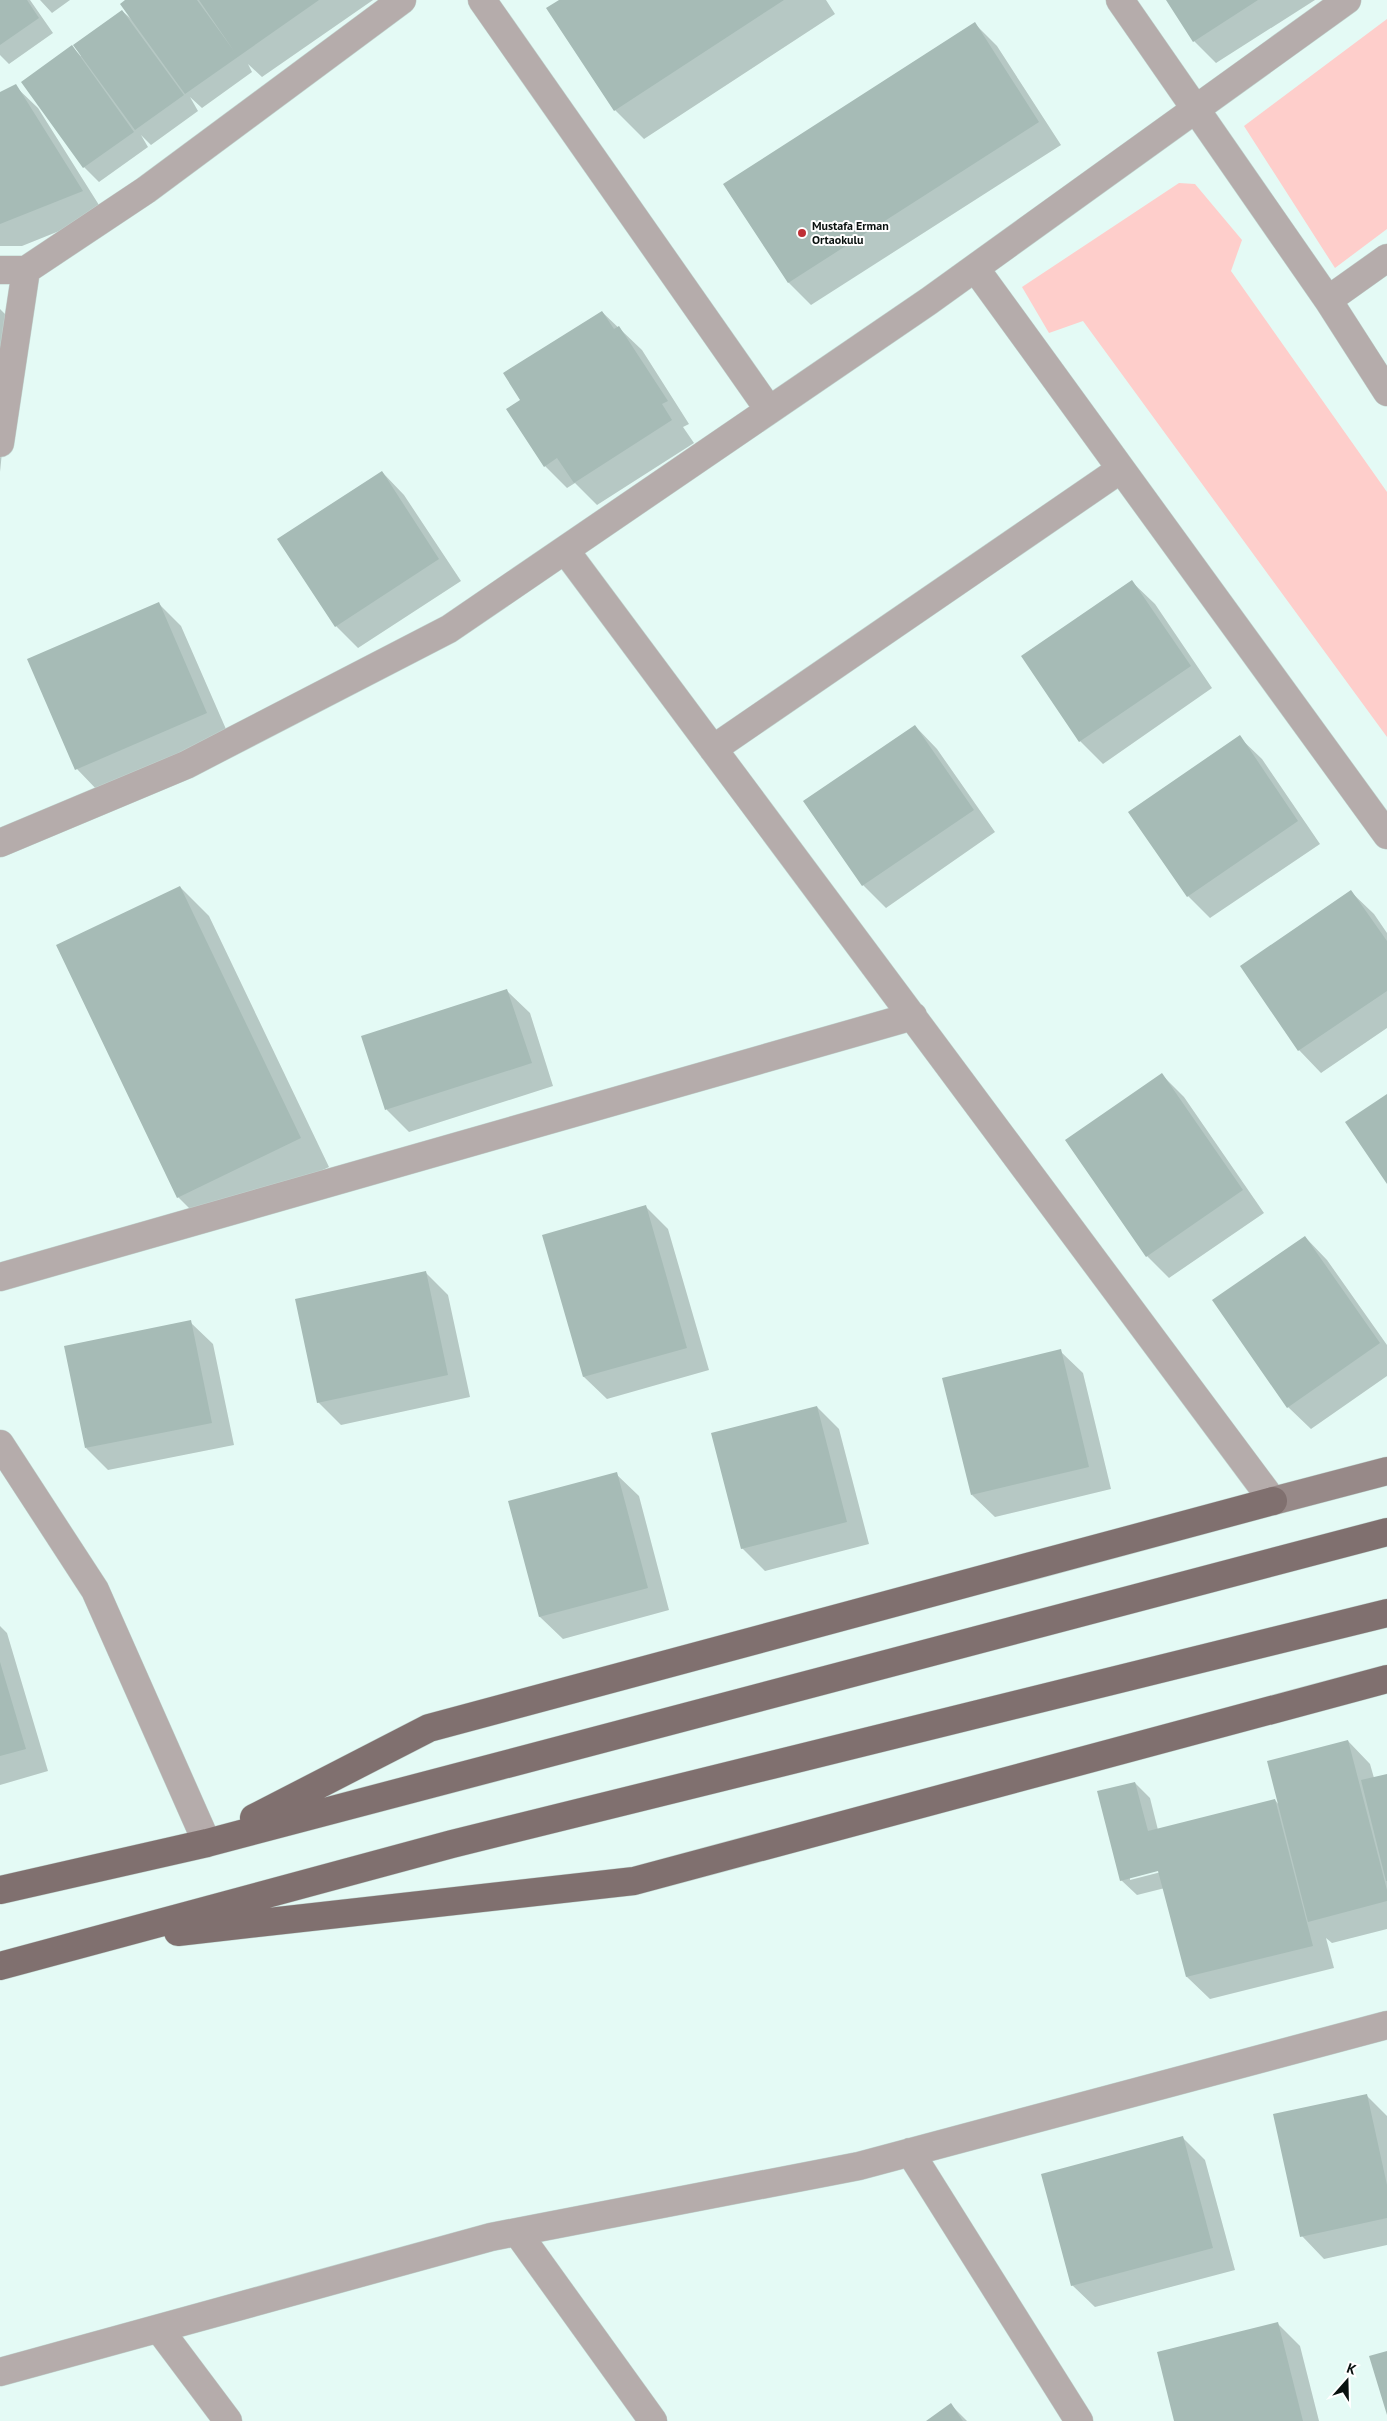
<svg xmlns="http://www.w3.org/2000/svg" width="1387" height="2421" font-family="'PT Sans',sans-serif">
<rect width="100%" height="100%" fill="#e4faf5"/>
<path fill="#fececb" d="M1387 19V229L1335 268 1244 126Z
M1179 183 1195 184 1242 240 1231 271 1387 492V737L1083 321 1049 333 1022 287Z"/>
<path fill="#0003" fill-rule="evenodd" d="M0 0H30L53 33 9 64 0 55Z
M40 0H70L52 13Z
M127 0H373L262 77 248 64 252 72 202 108 190 97 198 111 151 145 141 135 148 147 99 182 84 167 72 47 81 56 122 11 135 22Z
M561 0H826L835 14 644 139 615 110 548 9Z
M1167 0H1315L1216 63 1194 41Z
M975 24 997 46 1061 145 811 305 789 283 725 184Z
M15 86 38 108 104 213 22 246H0V94Z
M0 309 15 324 0 472Z
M602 312 642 350 689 424 683 427 694 443 597 505 575 483 567 488 545 466Z
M382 472 404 495 461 581 358 648 336 626Z
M1132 582 1155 604 1212 688 1103 764 1080 741 1023 657Z
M159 604 181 626 229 736 99 792 77 769Z
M915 726 937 749 995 832 886 908 863 885Z
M1239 737 1262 759 1320 844 1210 918 1188 896Z
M180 887 209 916 329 1167 207 1226 178 1197Z
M1351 892 1374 914 1387 933V1028L1321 1073 1299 1050 1242 966Z
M507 991 530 1013 553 1086 409 1132 387 1110 363 1037Z
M1162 1075 1184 1097 1264 1213 1169 1278 1147 1256Z
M646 1207 668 1229 709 1370 607 1399 584 1377 544 1236Z
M1305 1237 1327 1260 1387 1345V1376L1311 1429 1288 1407Z
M426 1273 448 1295 470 1397 341 1425 318 1402Z
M190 1322 213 1344 234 1445 108 1470 86 1448Z
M1060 1351 1083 1373 1111 1489 995 1517 972 1495Z
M817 1407 839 1429 869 1544 765 1571 742 1548Z
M616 1474 639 1496 669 1610 563 1639 540 1617 509 1502Z
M0 1626 7 1633 48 1771 0 1785Z
M1348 1741 1370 1764 1374 1778 1387 1775V1929L1332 1943 1326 1938 1334 1968 1210 1999 1187 1977 1165 1888 1137 1895 1121 1880 1135 1783 1150 1798 1158 1830 1275 1800 1279 1805ZM1164 1869 1165 1871 1130 1880V1877Z
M1367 2096 1387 2116V2245L1324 2259 1302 2236Z
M1183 2138 1205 2160 1235 2270 1095 2307 1072 2285Z
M1278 2324 1300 2346 1319 2421H1175Z
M951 2405 967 2421H928Z"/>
<path fill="#a6bbb6" d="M0 0H27L39 18 0 45Z
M125 0H197L234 51 199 0H319L185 94 120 4Z
M559 0H784L614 111 546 8Z
M1166 0H1258L1193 42Z
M122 10 184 95 135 130 73 45Z
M975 22 1039 122 788 283 723 184Z
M72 45 134 132 83 168 21 82Z
M16 84 83 191 0 224V92Z
M602 311 614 329 619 326 668 401 662 404 672 420 574 483 557 458 544 467 506 409 520 400 503 373Z
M382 471 439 559 335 627 277 539Z
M1132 580 1191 666 1079 742 1021 656Z
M159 602 207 713 75 770 27 659Z
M915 725 974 810 862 886 803 801Z
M1240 735 1298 821 1187 897 1128 812Z
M180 886 301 1138 177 1198 56 945Z
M1351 890 1387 941V991L1298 1051 1240 966Z
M507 989 532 1063 385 1110 361 1036Z
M1162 1073 1243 1190 1146 1257 1065 1140Z
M1387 1094V1184L1345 1122Z
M646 1205 687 1348 583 1377 542 1235Z
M1305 1236 1380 1343 1287 1408 1212 1300Z
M426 1271 448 1375 317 1403 295 1299Z
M191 1320 212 1423 85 1448 64 1346Z
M1061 1349 1089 1467 971 1495 942 1378Z
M817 1406 847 1522 741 1549 711 1433Z
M617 1472 648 1588 539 1617 508 1501Z
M0 1662 26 1749 0 1756Z
M1348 1740 1387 1890V1901L1308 1922 1267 1761Z
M1387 1774V1881H1386L1361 1780Z
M1135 1782 1148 1831 1275 1799 1313 1946 1186 1977 1158 1871 1120 1881 1097 1791Z
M1367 2094 1387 2185V2218L1300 2237 1273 2114Z
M1183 2136 1213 2248 1071 2286 1041 2174Z
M1278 2322 1303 2421H1174L1157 2352Z
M1387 2351V2415L1369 2356Z
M951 2403 963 2421H926Z"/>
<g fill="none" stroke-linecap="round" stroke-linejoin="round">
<defs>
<path id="street" d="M482 0 769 410
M1120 0 1328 300 1387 392
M975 268 1387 835
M0 270H26
M1328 300 1387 258
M0 443 26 270 146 190 402 0
M565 550 1273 1501
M713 749 1121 469
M0 843 186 765 449 629 929 301 1347 0
M0 1277 913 1016
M0 1444 95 1590 207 1843
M910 2152 1079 2421
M517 2232 653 2421
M159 2329 228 2421
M0 2372 491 2237 859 2166 1387 2025"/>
<path id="secondary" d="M1273 1501 1387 1471"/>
<path id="primary" d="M254 1818 429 1728 1273 1501
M0 1890 207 1843 1387 1532
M178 1932 634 1881 1387 1679
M0 1966 452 1844 1387 1613"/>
</defs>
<use href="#street" stroke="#c1d5d0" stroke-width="29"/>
<use href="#secondary" stroke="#c1d5d0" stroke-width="29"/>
<use href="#primary" stroke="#c1d5d0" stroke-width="29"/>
<use href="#street" stroke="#b5acab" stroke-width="28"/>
<use href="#secondary" stroke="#978988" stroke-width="28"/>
<use href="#primary" stroke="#80706f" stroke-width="28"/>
</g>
<circle fill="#bf2f35" stroke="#fff" stroke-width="2" cx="802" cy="233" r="5"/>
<g text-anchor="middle" stroke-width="4" stroke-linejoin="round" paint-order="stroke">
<g font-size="12" font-weight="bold" fill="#09110f" stroke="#fff" text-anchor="start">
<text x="812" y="230">Mustafa Erman<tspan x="812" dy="14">Ortaokulu</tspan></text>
</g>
</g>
<g transform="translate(1347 2381) rotate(20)" stroke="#ffffff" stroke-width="4" paint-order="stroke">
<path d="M0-4L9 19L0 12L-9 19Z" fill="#09110f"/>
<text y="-8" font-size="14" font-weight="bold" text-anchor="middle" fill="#09110f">K</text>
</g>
</svg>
